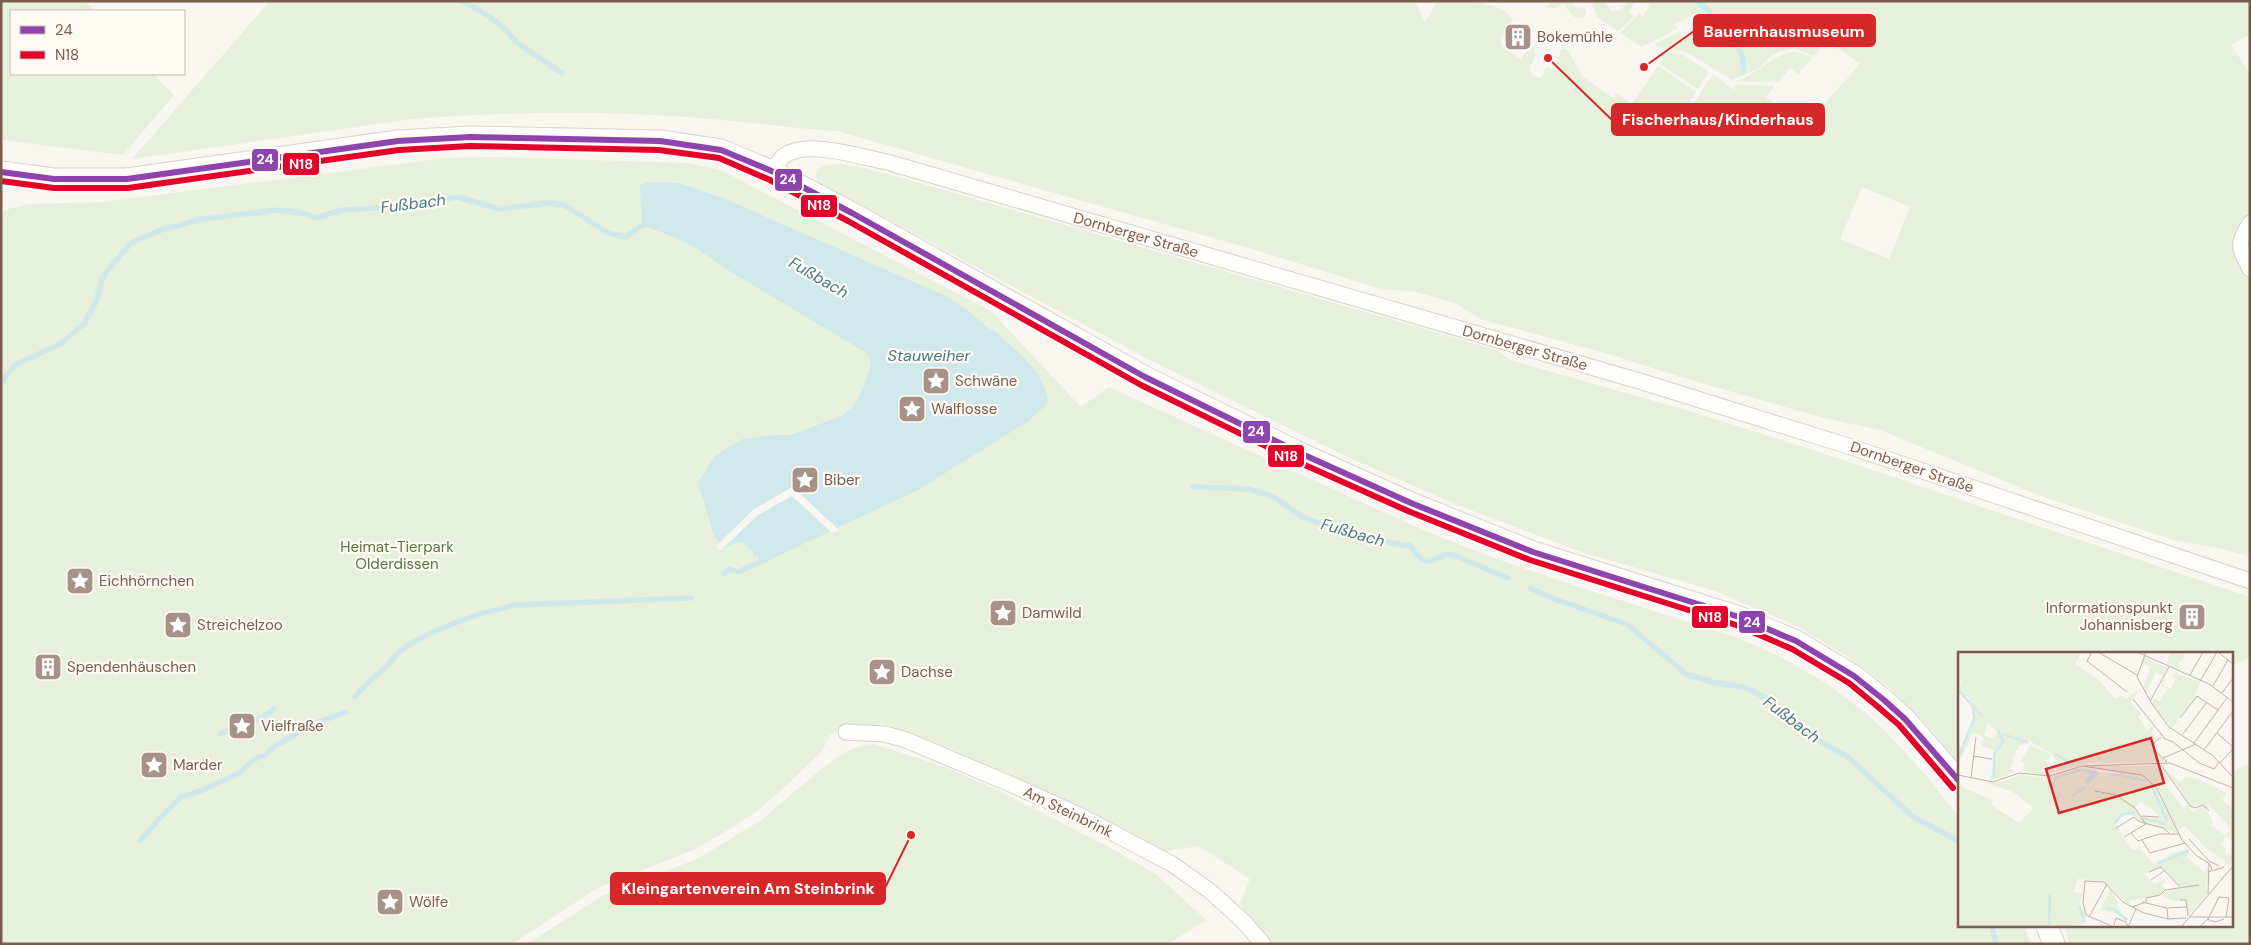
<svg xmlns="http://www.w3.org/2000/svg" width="2251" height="945" font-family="'DM Sans',sans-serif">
<rect width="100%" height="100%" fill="#f9f5f0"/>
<path fill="#e7f0db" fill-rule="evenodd" d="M1 1H85L95 11H11V74H153L174 95 123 155 1 140Z
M270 1H1415L1425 22 1438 1C1462 1 1501 0 1513 20L1500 38 1503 48 1520 59 1533 44 1527 53 1536 44 1534 52 1536 53 1530 69 1532 75 1541 78 1546 67 1554 70 1562 48 1568 50 1582 76 1613 98 1616 93 1632 104 1658 66 1696 92 1682 115 1689 120 1694 111 1691 108 1713 74C1721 79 1727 86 1735 90V85L1775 86 1766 97 1803 128 1860 64 1827 40 1814 56 1796 49 1780 51 1769 58 1759 68 1732 80 1684 51 1657 47 1655 44 1679 32 1683 39 1702 29 1695 14 1675 24 1677 29 1642 47 1620 33 1639 14 1643 16 1650 5 1645 1H2250V34L2231 45 2250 74V557L2223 549 2173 540 2038 495 1880 430 1824 418 1694 381 1605 353 1480 319 1455 303 1412 291 1381 289 1252 249 837 131C787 128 737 120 686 117 596 110 502 112 412 119L132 159ZM1862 187 1910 207 1889 259 1840 239Z
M1552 1H1573L1576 8 1584 7 1586 13 1583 18 1574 17 1563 4 1557 8H1546Z
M1599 1H1604L1612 11H1619L1628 1H1635L1629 12 1634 17 1618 31 1597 17 1592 4Z
M1660 52 1683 55 1709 72 1698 89 1660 64 1663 60Z
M1794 52 1813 57 1798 74 1790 68 1778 82 1736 81C1761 73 1768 56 1794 52Z
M492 157 687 163 721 170 991 311 1081 407 1109 387 1423 530 1497 559 1570 584 1738 638 1779 656 1826 683 1868 715 1887 733 1924 773 1960 818V926H2024L2031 944H1271L1240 904 1250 879 1199 846 1165 851 1051 793 951 749 882 723 874 727 840 729 830 735 822 751 788 784 757 811 733 827 695 849 596 889 512 944H1V211L28 204 103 202 446 158Z
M839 164 864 168 930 186 1497 350 1510 360 1686 410 1813 450 2250 597V657L2232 666V654H1960V764L1930 730 1890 688 1845 655 1795 625 1715 591 1579 551 1460 506 1345 456 1148 359 818 182 816 177 817 170 826 165Z
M874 744 945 767 999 791 1111 848 1157 875 1206 920 1168 944H527L604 895 697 859 760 821 824 767 847 751 860 746Z
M2250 763V944H2070L2064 926H2232V772Z"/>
<path fill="#d0e8ea" d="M648 182 679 183 723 198 948 297 970 312 988 328 996 332C1017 352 1046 372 1048 403L1029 421 918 490 761 564 758 556 753 555 752 550 741 542 735 543 722 549 713 533 698 482 715 456 742 439 773 435H791L841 416 854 406 863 388 871 367 868 354 731 272 696 248 676 238 642 225 640 185Z"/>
<path fill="#f9f5f0" d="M795 485 798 492 839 530 832 533 792 496 758 515 720 551 716 546 753 510Z"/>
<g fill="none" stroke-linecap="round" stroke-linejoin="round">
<path stroke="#d0e8ea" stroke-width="5.5" d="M463 1 490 17 506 30 516 42 562 73
M1697 1 1708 10 1718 26 1740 50 1743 59 1744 70
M1 382 15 365 60 344 84 324 96 302 103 276 131 243 161 230 202 219 279 210 302 213 316 218 342 210 408 206 458 197 499 209 548 203 564 205 608 233 626 237 642 225H648
M1193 487 1249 489 1274 497 1304 518 1364 538 1411 546C1422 566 1429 563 1446 554L1456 556 1508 578
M724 574 729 569 738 572 767 559
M1530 588 1554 599 1627 624 1686 674 1713 682 1747 688 1772 701 1809 735 1848 757 1912 816 1960 842
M355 697C363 685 372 679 383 670 389 666 392 658 398 653 424 631 484 611 516 605L691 598
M220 734C229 731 237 726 246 723 257 719 265 718 274 709
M140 841 158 820 181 797 203 790 239 773 255 759 265 755 275 746 311 725 346 712
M1992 926 1996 944"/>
<defs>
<path id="minor" d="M774 172C776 167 779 159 784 156 806 139 861 157 887 162L1646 383 1848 446 2250 581
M2250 223C2236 245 2239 247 2250 269
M846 732 885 734 906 740 1008 783 1077 814 1172 864 1210 891 1244 922 1263 944"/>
<path id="secondary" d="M1 172 54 179H127L398 141 470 137 660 141 721 150 774 172 852 213 1145 377 1302 454 1411 503 1533 552 1739 617 1796 641 1854 676 1884 700 1905 719 1960 782
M2047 926 2054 944"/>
</defs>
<use href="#minor" stroke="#d7d1cb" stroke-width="17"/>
<use href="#secondary" stroke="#d9d2cb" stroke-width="23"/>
<use href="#minor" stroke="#fefefd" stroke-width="15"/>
<use href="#secondary" stroke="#fefefd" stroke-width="21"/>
<defs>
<path id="bus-1" d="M1 172 54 179H127L398 141 470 137 660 141 721 150 774 172 852 213 1145 377 1302 454 1411 503 1533 552 1739 617 1796 641 1854 676 1884 700 1905 719 1960 782"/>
<path id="bus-2" d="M1 181 54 188H128L399 150 470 146 659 150 719 158 770 180 848 221 1141 385 1298 462 1408 511 1530 560 1736 625 1792 649 1849 683 1878 707 1899 725 1953 788"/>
</defs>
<use href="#bus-1" stroke="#fffaf3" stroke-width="10"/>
<use href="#bus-2" stroke="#fffaf3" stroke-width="10"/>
<use href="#bus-1" stroke="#8e44ad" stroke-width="6"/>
<use href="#bus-2" stroke="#e4002b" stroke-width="6"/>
</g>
<defs>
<symbol id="building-square" viewBox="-11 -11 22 22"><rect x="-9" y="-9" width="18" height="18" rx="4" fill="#a69286" stroke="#fffaf3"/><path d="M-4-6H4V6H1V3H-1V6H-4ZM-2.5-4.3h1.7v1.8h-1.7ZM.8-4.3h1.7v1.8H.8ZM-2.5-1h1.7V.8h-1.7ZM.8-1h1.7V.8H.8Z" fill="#fff"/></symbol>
<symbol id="sight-square" viewBox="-11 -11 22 22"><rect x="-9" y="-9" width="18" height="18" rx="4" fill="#a69286" stroke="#fffaf3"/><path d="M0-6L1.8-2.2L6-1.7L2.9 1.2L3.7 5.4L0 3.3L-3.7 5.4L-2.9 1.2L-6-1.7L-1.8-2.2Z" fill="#fff"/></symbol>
</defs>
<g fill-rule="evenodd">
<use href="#building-square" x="1502" y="21" width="32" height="32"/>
<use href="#sight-square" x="920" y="365" width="32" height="32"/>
<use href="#sight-square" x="896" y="393" width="32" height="32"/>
<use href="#sight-square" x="789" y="464" width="32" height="32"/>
<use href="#sight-square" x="64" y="565" width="32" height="32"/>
<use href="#sight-square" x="987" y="597" width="32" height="32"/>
<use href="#building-square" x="2176" y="601" width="32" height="32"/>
<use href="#sight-square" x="162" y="609" width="32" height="32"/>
<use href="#building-square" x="32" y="651" width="32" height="32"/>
<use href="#sight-square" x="866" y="656" width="32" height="32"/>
<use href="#sight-square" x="226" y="710" width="32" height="32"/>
<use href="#sight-square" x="138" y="749" width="32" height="32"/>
<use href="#sight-square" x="374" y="886" width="32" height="32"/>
</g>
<g text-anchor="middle" stroke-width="4.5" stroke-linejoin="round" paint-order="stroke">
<g font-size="15" fill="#7a5c4d" stroke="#fffaf3" text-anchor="start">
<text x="1537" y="42">Bokemühle</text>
<text x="955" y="386">Schwäne</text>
<text x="931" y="414">Walflosse</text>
<text x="824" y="485">Biber</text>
<text x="99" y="586">Eichhörnchen</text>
<text x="2173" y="613" text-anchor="end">Informationspunkt<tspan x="2173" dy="17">Johannisberg</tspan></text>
<text x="1022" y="618">Damwild</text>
<text x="197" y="630">Streichelzoo</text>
<text x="67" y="672">Spendenhäuschen</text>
<text x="901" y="677">Dachse</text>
<text x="261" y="731">Vielfraße</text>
<text x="173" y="770">Marder</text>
<text x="409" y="907">Wölfe</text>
</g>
<g font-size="15" fill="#7a5c4d" stroke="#fffaf3">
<text transform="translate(1136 235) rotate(16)" y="5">Dornberger Straße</text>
<text transform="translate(1525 348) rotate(16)" y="5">Dornberger Straße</text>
<text transform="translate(1912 467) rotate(19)" y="5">Dornberger Straße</text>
<text transform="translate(1068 812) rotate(26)" y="5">Am Steinbrink</text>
</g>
<g font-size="15" fill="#537a41" stroke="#fffaf3">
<text x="397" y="552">Heimat-Tierpark<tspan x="397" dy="17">Olderdissen</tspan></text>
</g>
<g font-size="16" font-style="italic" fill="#437c86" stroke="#fffaf3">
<text transform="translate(413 203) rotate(-7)" y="6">Fußbach</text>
<text transform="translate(819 277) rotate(30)" y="6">Fußbach</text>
<text x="929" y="361">Stauweiher</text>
<text transform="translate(1353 532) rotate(16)" y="6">Fußbach</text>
<text transform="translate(1792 719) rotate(37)" y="6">Fußbach</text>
</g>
</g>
<g transform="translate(1958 652)">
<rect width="275" height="275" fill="#f9f5f0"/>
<path d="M0 0H124L117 12 140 27 157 47 163 43 168 47 183 36 172 51 183 61 180 65 188 76 186 81 194 74 196 77 194 80 197 84 193 89 208 111H129L84 123 65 119 66 111 63 109 72 93 92 102 89 112 91 115 98 119 101 111 92 101 70 88 71 92 62 93 54 106 56 108 52 117 58 120 32 129 38 99 23 94 25 85 15 81 0 113V104L16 62 11 46 0 41V31H4L0 25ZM30 70 40 81 34 86 26 84ZM212 0H225L226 6 220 11 223 19 209 13ZM187 5 209 16 205 24 198 21 188 40 185 35 193 15 184 12ZM216 21 242 30 235 48 214 76 199 58 203 54 197 56 194 51 196 46 201 49 210 37 203 34 207 26 206 34 210 36 212 33 210 37 213 36 218 27 214 25ZM128 114H202L213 130H206L210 136 230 163 225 155 228 152 235 160 246 154 255 169 253 173 267 183 273 178 270 173 249 151 251 158 244 152 233 154 205 114 221 130 228 125 240 127 269 141 264 148 275 157V188L267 185 263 193 268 196 267 201 275 205V211L266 213 268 209 249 197 227 174 220 178 205 152 202 140 189 126ZM124 115 144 121 182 124 196 134 220 181 184 170 172 162 164 164 158 173 174 198 181 196 196 212 214 201 231 197 229 206 247 220 250 212V231L247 232 250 240 230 264 228 248 215 249 202 242 223 235 203 215 186 222 196 232 207 227 208 230 204 232 207 237 201 243 172 249 171 253 146 229 119 227 116 240 125 242 121 252 127 261V271L113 275H0V130L8 137 35 148 33 153 61 171 76 156 55 140 26 130 38 131 62 123 91 126ZM182 150 196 158 201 166 183 165 176 156ZM152 236 160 250 159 254 169 268 161 262 143 258Z" fill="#e7f0db" fill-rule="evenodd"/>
<path d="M120 117 136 118 142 121 129 133 127 128 133 122Z" fill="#d0e8ea"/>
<path fill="none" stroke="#d0e8ea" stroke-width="2.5" d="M0 38 24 64M14 53 17 68M44 82 69 90M97 102 115 112M0 106 16 67M150 123H166M167 124 188 129M36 126V102L45 89 40 78M193 132 209 169M91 136 98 125 122 118M114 144 128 135M185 166 207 172M157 171 163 163 177 160M200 211 231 199M121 253 127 270M148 256 155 257 169 268M91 275 92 242"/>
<path fill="none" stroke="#c2b3aa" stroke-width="1" d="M134 0 129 9 169 40M140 0 179 23M179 0 251 32 275 50M188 0 179 25 194 52 211 75 254 103 275 125M260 0 275 12M232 23 245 0M242 29 259 0M255 34 270 8M264 41 275 26M175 47 207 87 215 90 241 111 256 117 261 110M192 49 211 15M222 66 239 44 260 58M259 81 275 95M225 82 249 50M203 85 196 91V98L209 110M236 91 269 46M246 98 275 59M15 104 34 107M205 106 238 92M262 111 275 97M203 113 232 154 237 156 245 153 251 159M126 114 212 111 275 136M0 123 35 130 61 121 92 124 124 114 184 123 198 135 224 188 239 204 252 212 254 218M13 126 18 85M137 139 158 143 177 156 187 171M183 164 201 165M158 176 176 165 182 170 205 176 211 181M173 181 180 189 201 182H221M166 185 188 172M231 187 251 209 261 214M184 188 192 201 227 191M191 220 203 215 222 235M250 220 266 215M193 228 206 219M250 242 251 212M202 243 207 238 241 233M222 248H228L230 264M184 250 209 256 210 267M174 255 188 250V246L202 243M210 256 229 255M131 265 149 232M232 265H275M249 267 257 270 266 267M156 273 158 266 168 270 170 275 178 257M156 275 128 263 125 251 127 229 146 230 165 250 186 261 210 267 228 266M223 275 275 214M241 275 250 267 261 245 271 246 268 265"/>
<path fill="#d62828" fill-opacity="0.15" stroke="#d62828" stroke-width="2.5" d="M193 86 206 131 101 161 88 117Z"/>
<rect width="275" height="275" fill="none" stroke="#7a5c4d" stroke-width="2.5"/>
</g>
<path fill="none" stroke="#d62828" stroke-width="2" d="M1644 67L1694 31M1548 58L1612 120M911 835L885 888"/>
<g fill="#d62828" stroke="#fffaf3" stroke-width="2">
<circle cx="1644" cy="67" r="5"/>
<circle cx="1548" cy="58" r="5"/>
<circle cx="911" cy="835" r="5"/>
</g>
<g fill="#d62828" stroke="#d62828" stroke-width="2">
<rect x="1694" y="15" width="181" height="31" rx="5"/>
<rect x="1612" y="104" width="212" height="31" rx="5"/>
<rect x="611" y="873" width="274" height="31" rx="5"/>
</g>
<g font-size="16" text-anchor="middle" font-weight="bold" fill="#fff">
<text x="1784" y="37">Bauernhausmuseum</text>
<text x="1718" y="125">Fischerhaus/Kinderhaus</text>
<text x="748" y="894">Kleingartenverein Am Steinbrink</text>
</g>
<g stroke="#fffaf3" stroke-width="2">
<rect x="251" y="148" width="28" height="24" rx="5" fill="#8e44ad"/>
<rect x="282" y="152" width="38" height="24" rx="5" fill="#e4002b"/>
<rect x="774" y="168" width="29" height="24" rx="5" fill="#8e44ad"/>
<rect x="800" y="194" width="38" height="24" rx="5" fill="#e4002b"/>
<rect x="1242" y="420" width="29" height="24" rx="5" fill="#8e44ad"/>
<rect x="1267" y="444" width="38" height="24" rx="5" fill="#e4002b"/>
<rect x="1691" y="605" width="38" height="24" rx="5" fill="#e4002b"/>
<rect x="1738" y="610" width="28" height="24" rx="5" fill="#8e44ad"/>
</g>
<g font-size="14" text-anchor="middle" font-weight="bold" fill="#fff">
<text x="265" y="164">24</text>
<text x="301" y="169">N18</text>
<text x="788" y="184">24</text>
<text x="819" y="210">N18</text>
<text x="1256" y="436">24</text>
<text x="1286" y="461">N18</text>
<text x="1710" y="622">N18</text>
<text x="1752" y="627">24</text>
</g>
<rect width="2251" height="945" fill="none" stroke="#7a5c4d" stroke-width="5"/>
<rect x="10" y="10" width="175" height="65" fill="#fffaf3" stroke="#cabbb1"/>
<rect x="20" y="26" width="25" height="8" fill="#8e44ad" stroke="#cabbb1"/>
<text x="55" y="35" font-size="15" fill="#7a5c4d">24</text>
<rect x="20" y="51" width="25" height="8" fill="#e4002b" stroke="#cabbb1"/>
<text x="55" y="60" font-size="15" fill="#7a5c4d">N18</text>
</svg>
